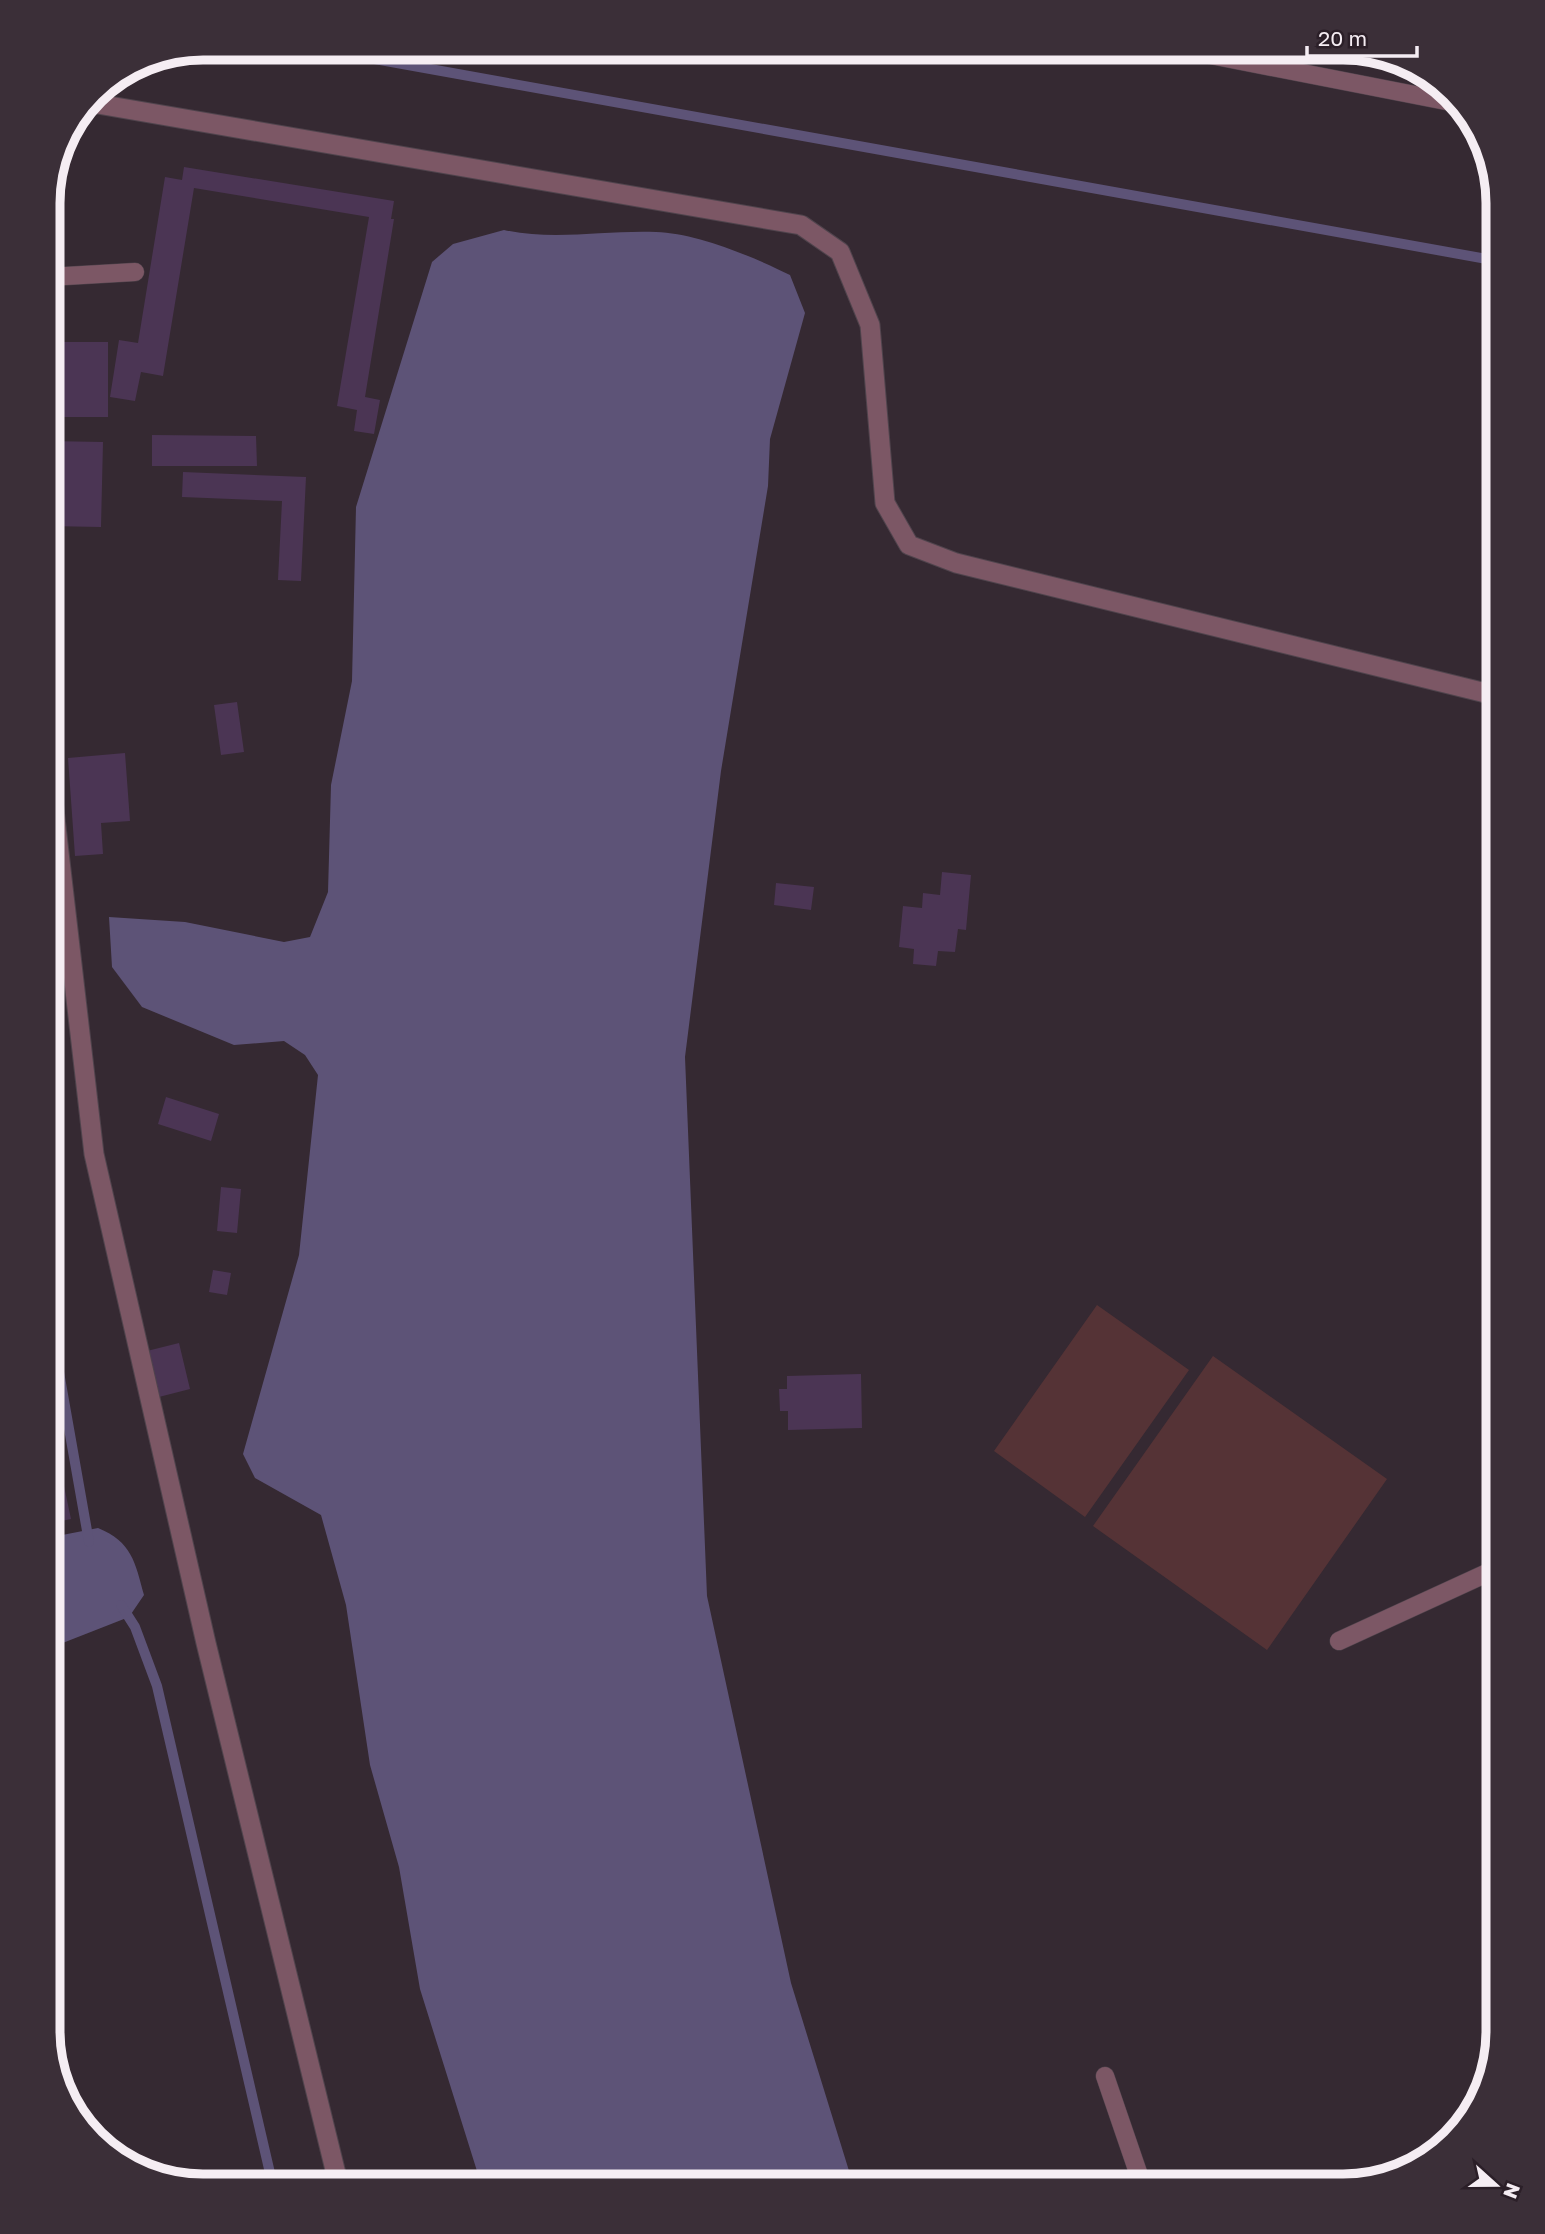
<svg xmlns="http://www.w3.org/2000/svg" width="1545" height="2234" font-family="'Golos Text',sans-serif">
<rect width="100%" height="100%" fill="#352932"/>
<path fill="#553336" d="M1097 1305 1189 1370 1085 1517 994 1451Z
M1213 1356 1387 1479 1267 1650 1093 1526Z"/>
<path fill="#5d5377" d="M504 230C554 241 605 230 656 232 696 233 754 257 790 275L805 313 770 439 768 486 721 771 685 1057 707 1596 791 1983 854 2187H482L420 1989 399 1867 370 1765 346 1605 321 1515 255 1478 243 1454 299 1255 318 1075 305 1055 284 1041 234 1045 142 1007 112 967 109 917 185 922 284 942 310 937 328 892 331 785 352 681 356 507 432 262 453 244Z
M98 1528C132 1542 135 1562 144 1595L129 1617 55 1646 47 1641V1538Z"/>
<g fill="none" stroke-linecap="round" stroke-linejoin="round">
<path stroke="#5d5377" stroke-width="10" d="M308 47 1498 261
M47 1304 89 1542
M121 1605 135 1627 157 1686 273 2186"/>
</g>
<path fill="#4b3554" d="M184 167 394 201 391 219H394L365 397 380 400 374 434 354 431 357 410 337 406 369 217 194 188 163 376 141 372 135 401 110 397 119 340 138 343 165 177 182 180Z
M48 342H108V417H48Z
M152 435 256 436 257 466H152Z
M48 441 103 442 101 527 48 526Z
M183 472 306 477 301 581 278 580 282 501 182 497Z
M237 702 244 752 221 755 214 705Z
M125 753 130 821 101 823 103 854 75 856 68 758Z
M942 872 971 875 966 930 958 929 955 952 938 951 936 966 913 964 914 949 899 947 903 906 922 908 923 893 940 895Z
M776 883 814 887 811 910 774 905Z
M166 1097 219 1114 211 1141 158 1124Z
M221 1187 241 1189 237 1233 217 1231Z
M213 1270 231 1273 227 1295 209 1292Z
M179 1343 190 1389 155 1398 143 1352Z
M861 1374 862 1428 788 1430V1411H780L779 1389H787V1376Z
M47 1406 71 1519 47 1524Z
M47 1752 62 1821 47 1824Z"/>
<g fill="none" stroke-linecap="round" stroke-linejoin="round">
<defs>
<path id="service" d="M1175 48 1456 103
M48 277 135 272
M1339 1641 1498 1568
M1105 2076 1143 2187"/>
<path id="minor" d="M86 102 801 225 840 252 870 325 885 503 909 545 956 563 1498 696
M47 749 94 1154 206 1643 339 2186"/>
</defs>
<use href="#service" stroke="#50444d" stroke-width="19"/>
<use href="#minor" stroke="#50444d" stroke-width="21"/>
<use href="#service" stroke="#7c5765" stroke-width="18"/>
<use href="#minor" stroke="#7c5765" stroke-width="19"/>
</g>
<path d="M0 0H1545V2234H0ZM203 60H1343A143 143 0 0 1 1486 203V2031A143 143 0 0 1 1343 2174H203A143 143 0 0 1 60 2031V203A143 143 0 0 1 203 60Z" fill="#3b2f38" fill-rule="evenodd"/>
<path fill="none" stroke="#f5edf3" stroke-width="9" d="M203 60H1343A143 143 0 0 1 1486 203V2031A143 143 0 0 1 1343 2174H203A143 143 0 0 1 60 2031V203A143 143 0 0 1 203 60Z"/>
<g transform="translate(1496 2185) rotate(111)" stroke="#2b1f28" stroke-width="5" paint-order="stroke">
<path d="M0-5L12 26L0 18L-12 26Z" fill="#f5edf3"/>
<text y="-10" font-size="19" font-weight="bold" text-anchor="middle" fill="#f5edf3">N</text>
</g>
<path d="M1307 46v10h110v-10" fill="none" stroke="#f5edf3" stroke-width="3.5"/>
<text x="1318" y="46" font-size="21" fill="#f5edf3" stroke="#2b1f28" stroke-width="5" paint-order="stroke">20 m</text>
</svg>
